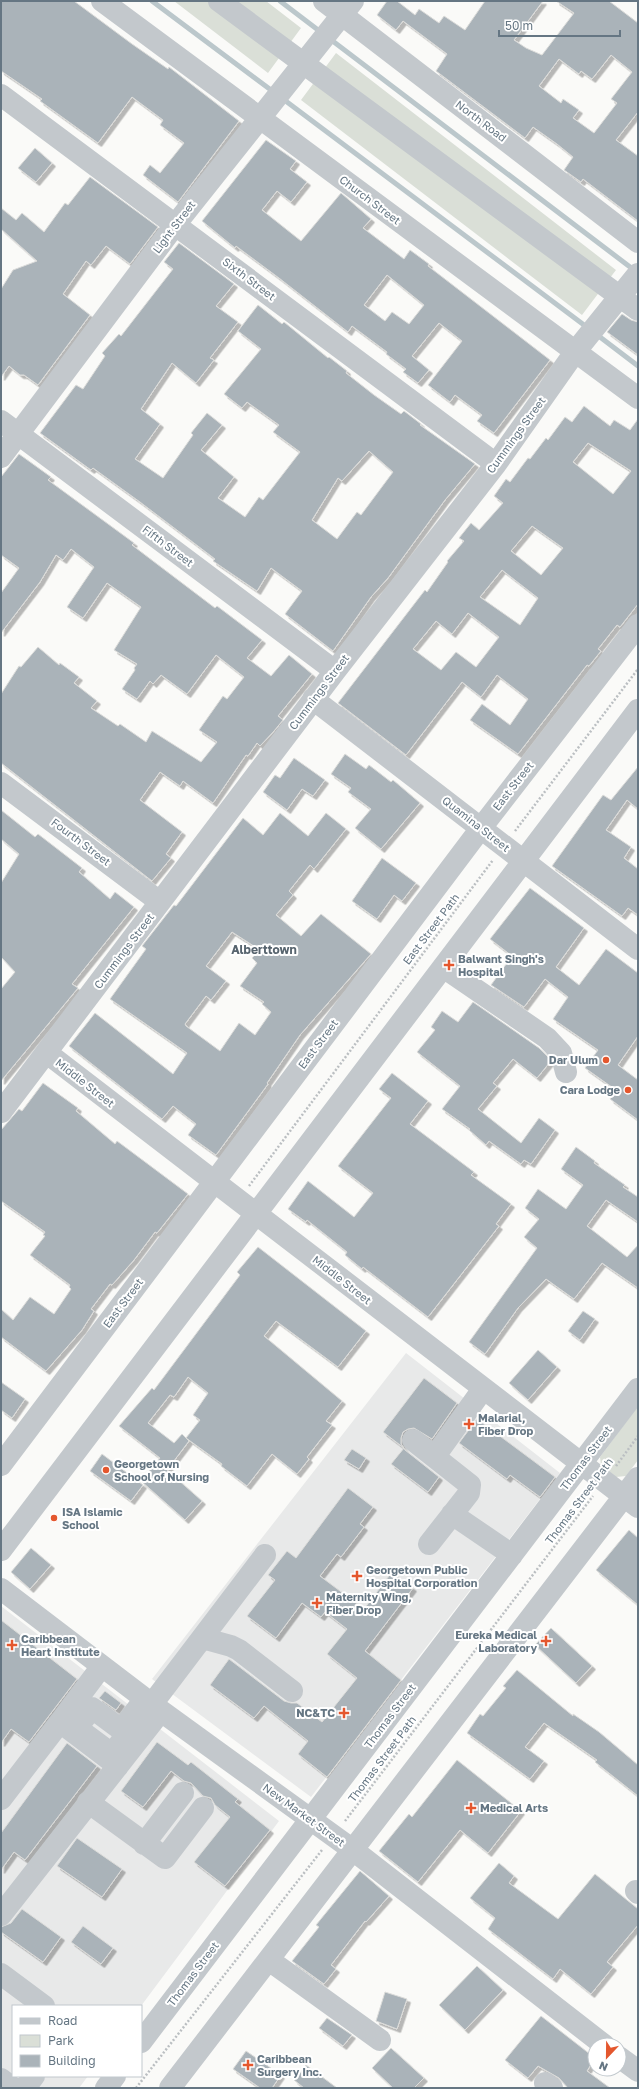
<svg xmlns="http://www.w3.org/2000/svg" width="639" height="2089" font-family="'Golos Text',sans-serif">
<defs>
<filter id="shadow"><feDropShadow dx="3.5" dy="3.5" stdDeviation="0" flood-color="#0004"/></filter>
</defs>
<rect width="100%" height="100%" fill="#fafaf8"/>
<path fill="#e8e9e9" d="M406 1353 560 1473 311 1797 152 1679Z
M1 1606 279 1821 141 2006H13V2076H88L79 2088H1Z"/>
<path fill="#dadfd7" d="M174 1H266L301 28 268 73Z
M336 53 616 270 582 315 301 100Z
M638 1406V1460L626 1476 616 1477 601 1465 600 1457Z"/>
<g fill="none" stroke-linecap="round" stroke-linejoin="round">
<path stroke="#bbc7cb" stroke-width="5" d="M152 1 275 93
M280 1 322 33
M330 39 634 270
M283 99 588 328
M596 334 638 366"/>
</g>
<path fill="#aab3b9" stroke="#dcdcda" fill-rule="evenodd" filter="url(#shadow)" d="M1 1H74L132 44 168 69 169 67 239 121 178 202 143 175 150 165 160 173 184 143 160 125 163 120 132 97 98 143 40 101 42 99 1 71Z
M387 1H397L415 15 419 9 439 23 444 16 465 30 485 1H543L514 40 526 48 542 55 574 13 556 1H609L638 23V112L616 140 638 156V221L583 179 581 182 564 170 573 157 557 144 533 127 525 138 436 71 447 54 403 21 396 30 377 15ZM611 55 632 72 611 99 617 103 594 133 573 118 579 110 563 99 561 103 539 86 559 59 579 74 581 71 592 79Z
M266 140 296 161 290 169 307 182 291 202 277 191 262 210 301 241 341 193 371 219 363 228 404 259 410 250 429 264 428 266 550 360 494 433 477 421 482 415 455 395 450 402 428 385 462 341 439 323 412 356 429 370 418 383 403 372 406 369 386 354 387 352 352 326 348 332 279 278 236 246 235 248 202 221ZM387 275 424 305 409 324 392 312 385 321 364 305Z
M35 148 52 163 36 182 18 168Z
M90 177 158 227 130 264 106 246 91 265 86 261 63 294 90 315 38 385 24 375H20L9 366 1 377V289L13 270 37 261 1 229V208L16 220 22 213 44 232 65 203 68 205Z
M179 243 234 284 216 306 238 322 210 358 214 360 196 383 172 363 141 409 160 424 135 459 163 478 193 435 191 433 207 413 222 425 201 450 234 477 218 498 245 517 259 497 263 500 300 452 273 432 279 425 247 402 242 408 224 394 261 349 238 331 258 305 282 324 284 322 328 358 329 357 347 371 346 373 374 395 401 414 404 411 421 424 420 425 475 464 445 500 388 578 371 597 333 651 285 614 302 591 271 568 257 591 213 561 215 559 140 502 93 468 91 470 40 433 76 385 83 389 105 356 102 353 119 334 121 336 173 269 164 262ZM369 451 393 472 361 515 357 512 337 539 312 520 338 478 342 481Z
M622 314 631 320 638 322V355L607 332Z
M584 406 610 426 614 420 630 430 638 419V604L620 627 617 625 598 649 601 651 589 666 587 665 518 754 470 720 482 704 510 725 528 699 497 675 481 697 462 682 406 755 338 703 425 590 427 592 448 562 447 561 464 541 459 538 471 523 479 530 503 503 494 496 506 479 510 482 528 458 530 459 546 438 548 440 565 417 572 422ZM588 443 631 471 613 494 573 462ZM532 526 563 548 541 575 511 551ZM502 570 538 598 520 625 480 597ZM468 613 499 637 476 667 456 652 441 670 413 649 436 621 452 634Z
M19 454 51 477 48 480 134 543 132 545 153 561 215 608 217 606 262 640 247 658 271 676 289 655 312 674 278 716 283 720 274 731 260 746 257 743 248 756 246 755 213 803 183 781 180 786 160 772 140 800 182 832 166 854 171 858 152 881 1 763V694L19 666 21 667 38 647 59 665 60 663 79 677 74 683 97 701 91 708 118 726 120 724 146 742 152 731 201 762 217 742 199 730 223 696 227 699 244 677 216 655 187 694 161 675 153 684 150 681 137 699 122 689 135 670 134 668 137 664 114 650 141 607 107 583 83 618 67 607 94 567 71 549 63 560 56 555 40 582 1 633V593L19 568 1 555V477Z
M345 754 366 769 369 765 391 782 393 780 420 803 381 849 355 828 371 809 348 792 351 788 331 774Z
M294 758 325 780 313 796 302 789 287 810 263 792 275 775 280 778Z
M638 767V809L627 800 606 830 631 847 624 858 638 869V915L628 908 622 916 552 866 603 795 611 800Z
M1 810 35 837 38 834 82 868 79 872 110 899 115 892 134 907 72 984 78 988 1 1081V989L15 972 1 957V883L19 854 1 839Z
M280 813 308 836 326 813 346 829 314 869 310 865 289 891 293 895 276 915 301 936 321 914 371 954 300 1035 267 1083 268 1084 216 1155 188 1135 196 1124 173 1106 162 1119 69 1046 95 1013 173 1074 187 1053 110 999 146 949 142 946 174 905 176 906 243 818 263 835ZM232 932 260 950 252 958 257 963 240 986 264 1002 262 1004 271 1012 255 1035 239 1023 220 1051 186 1026 185 1024 206 996 211 1000 226 981 206 966Z
M382 858 416 883 402 901 394 895 377 919 352 901Z
M530 888 584 928 556 967 579 985 606 949 638 973V1036L618 1065 638 1080V1120L610 1099 616 1090 585 1068 598 1050 553 1019 568 997 545 979 524 1007 491 985 512 956 490 939Z
M473 1002 539 1048 550 1059V1062L537 1078 513 1059 493 1083 497 1086 478 1109 521 1143 539 1118 555 1130 531 1164 524 1160 521 1164 489 1141 486 1145 469 1130 470 1129 442 1109 460 1086 417 1052 435 1030 431 1027 442 1011 458 1022Z
M392 1073 428 1101 410 1124 474 1172 471 1175 511 1204 496 1224 499 1226 428 1317 363 1267 362 1269 345 1255 347 1252 307 1220 306 1222 288 1209 308 1181 354 1217 373 1193 338 1166 391 1098 379 1089Z
M43 1083 78 1108 76 1111 115 1144 117 1141 188 1194 157 1233 155 1232 134 1260 112 1285 110 1284 91 1309 94 1311 82 1330 46 1371 1 1337V1309L13 1320 30 1297 54 1314 71 1289 69 1287 70 1285 30 1255 45 1236 43 1235 45 1232 1 1201V1130L19 1109 22 1111Z
M576 1147 595 1161 594 1163 625 1185 623 1187 638 1197V1222L606 1200 587 1226 627 1257 638 1245V1288L602 1263 574 1299 546 1279 518 1308 485 1354 469 1342 537 1248 524 1237 539 1219 525 1208 538 1189 566 1209 583 1185 561 1169Z
M258 1247 366 1331 338 1367 276 1321 264 1336 342 1401 326 1421 332 1425 307 1457 309 1459 297 1474 272 1454 247 1486 221 1466 222 1464 186 1438 200 1420 193 1415 208 1393 188 1377 174 1397 170 1395 148 1423 174 1443 182 1434 189 1441 167 1470 202 1501 185 1520 141 1481 160 1458 119 1426 152 1388 154 1390 240 1275 237 1272Z
M583 1311 595 1319 580 1340 568 1331Z
M538 1350 557 1367 528 1400 509 1383Z
M424 1378 457 1403 432 1439 414 1428 408 1429 403 1432 401 1438V1444L405 1450 439 1477 428 1492 391 1464 404 1448 383 1432Z
M1 1382 25 1399 12 1418 1 1410Z
M477 1419 555 1477 540 1497 510 1475 507 1479 459 1443Z
M352 1449 366 1458 359 1469 344 1460Z
M102 1454 143 1485 131 1501 90 1471Z
M348 1488 373 1507 360 1524 364 1527 341 1557 337 1554 320 1576 364 1609 392 1572 413 1588 365 1651 401 1680 327 1777 298 1754 308 1741 264 1706 254 1718 210 1685 229 1659 284 1701 291 1703H297L322 1722 357 1678 327 1654 347 1629 325 1612 321 1617 302 1603 276 1638 247 1616 275 1580 268 1575 287 1551 296 1558Z
M629 1530 638 1538V1605L596 1570Z
M31 1548 51 1565 30 1589 11 1572Z
M1 1620 77 1679 29 1742 11 1729 1 1743Z
M551 1628 592 1666 576 1683 535 1645Z
M517 1670 573 1716V1714L599 1732 638 1765V1796L595 1762 597 1760 544 1723 525 1747 544 1761 530 1779 467 1733 480 1714 483 1716 506 1688 503 1686Z
M105 1691 121 1703 116 1710 99 1698Z
M157 1742 188 1765 191 1762 238 1799 235 1802 270 1830 225 1886 194 1862 230 1817 215 1805 211 1798 203 1796 191 1783 184 1781 171 1771 143 1807 121 1791Z
M67 1743 97 1766 25 1860 14 1852 1 1870V1833Z
M457 1760 521 1811 488 1853 460 1830 418 1882 379 1851 409 1814 412 1817Z
M77 1838 122 1869 102 1897 57 1866Z
M499 1863 514 1876 509 1883 558 1919 595 1874 638 1909V1925L607 1962 613 1967 591 1994 560 1969 553 1979 488 1929 495 1918 470 1898Z
M360 1871 389 1896 366 1922 365 1921 331 1965 336 1969 324 1984 292 1961 319 1927 316 1925Z
M22 1909 61 1937 43 1962 1 1932V1927L11 1923Z
M83 1926 113 1948 101 1964 71 1942Z
M477 1966 503 1990 465 2030 439 2005Z
M385 1992 407 1999 397 2029 376 2021Z
M541 2016 595 2058 587 2071 610 2088H568L559 2078 538 2066 528 2078 505 2060Z
M327 2018 352 2035 343 2046 319 2028Z
M391 2048 424 2078 414 2088H393L372 2068Z
M246 2051 281 2075 272 2088H260L233 2069Z
M306 2065 337 2088H304L294 2080Z"/>
<g fill="none" stroke-linecap="round" stroke-linejoin="round">
<path stroke="#bbbfc2" stroke-width="2.5" stroke-dasharray="2 2" stroke-linecap="butt" d="M515 831 638 669
M249 1186 493 860
M616 1466 638 1436
M345 1821 593 1496
M136 2088 322 1850"/>
<path stroke="#c3c8cc" stroke-width="22" d="M102 1 638 398
M219 1 638 310
M324 1 638 242
M1 95 496 464
M1 421 335 671
M1 457 175 225 353 1
M313 699 638 949
M1 783 160 902
M443 967 547 1038 561 1053 566 1072
M47 1053 638 1507
M1 1112 335 671 496 464 575 352 638 274
M413 1440 470 1485 469 1493 429 1544
M435 1456 483 1389
M1 1465 481 828 638 625
M452 1514 512 1555
M1 1550 638 710
M1 1589 161 1711 353 1850 604 2045
M202 1638 231 1646 239 1650 292 1691
M102 1666 60 1722 118 1766
M152 1704 265 1555
M92 1708 127 1734 112 1754 77 1728Z
M121 1730 145 1699
M1 1799 60 1722
M88 1802 165 1858 203 1808
M144 1844 183 1793
M636 1891 638 1893
M1 1915 161 1711
M269 1960 380 2040
M1 1974 44 2006
M141 2042 638 1389
M619 2057 638 2071
M1 2079 13 2088
M545 2083 552 2088
M25 2088 34 2076
M106 2088 115 2076
M170 2088 638 1478"/>
</g>
<g fill="#e4572e" stroke="#fff" stroke-width="1.5">
<path d="M447 959h4v4h4v4h-4v4h-4v-4h-4v-4h4z"/>
<circle cx="606" cy="1060" r="4"/>
<circle cx="628" cy="1090" r="4"/>
<path d="M467 1418h4v4h4v4h-4v4h-4v-4h-4v-4h4z"/>
<circle cx="106" cy="1470" r="4"/>
<circle cx="54" cy="1518" r="4"/>
<path d="M355 1570h4v4h4v4h-4v4h-4v-4h-4v-4h4z"/>
<path d="M315 1597h4v4h4v4h-4v4h-4v-4h-4v-4h4z"/>
<path d="M544 1635h4v4h4v4h-4v4h-4v-4h-4v-4h4z"/>
<path d="M10 1639h4v4h4v4h-4v4h-4v-4h-4v-4h4z"/>
<path d="M342 1707h4v4h4v4h-4v4h-4v-4h-4v-4h4z"/>
<path d="M469 1802h4v4h4v4h-4v4h-4v-4h-4v-4h4z"/>
<path d="M246 2059h4v4h4v4h-4v4h-4v-4h-4v-4h4z"/>
</g>
<g text-anchor="middle" stroke-width="4" stroke-linejoin="round" paint-order="stroke">
<g font-size="11" fill="#657683" stroke="#fff">
<text transform="translate(481 121) rotate(37)" y="4">North Road</text>
<text transform="translate(370 200) rotate(37)" y="4">Church Street</text>
<text transform="translate(174 227) rotate(-53)" y="4">Light Street</text>
<text transform="translate(249 279) rotate(37)" y="4">Sixth Street</text>
<text transform="translate(516 435) rotate(-54)" y="4">Cummings Street</text>
<text transform="translate(168 546) rotate(37)" y="4">Fifth Street</text>
<text transform="translate(319 692) rotate(-53)" y="4">Cummings Street</text>
<text transform="translate(513 786) rotate(-52)" y="4">East Street</text>
<text transform="translate(476 824) rotate(38)" y="4">Quamina Street</text>
<text transform="translate(81 842) rotate(37)" y="4">Fourth Street</text>
<text transform="translate(431 929) rotate(-53)" y="4">East Street Path</text>
<text transform="translate(124 951) rotate(-53)" y="4">Cummings Street</text>
<text transform="translate(318 1044) rotate(-53)" y="4">East Street</text>
<text transform="translate(85 1083) rotate(38)" y="4">Middle Street</text>
<text transform="translate(342 1280) rotate(38)" y="4">Middle Street</text>
<text transform="translate(123 1303) rotate(-53)" y="4">East Street</text>
<text transform="translate(586 1458) rotate(-53)" y="4">Thomas Street</text>
<text transform="translate(579 1501) rotate(-53)" y="4">Thomas Street Path</text>
<text transform="translate(390 1716) rotate(-53)" y="4">Thomas Street</text>
<text transform="translate(382 1759) rotate(-53)" y="4">Thomas Street Path</text>
<text transform="translate(304 1815) rotate(36)" y="4">New Market Street</text>
<text transform="translate(193 1974) rotate(-53)" y="4">Thomas Street</text>
</g>
<g font-size="11" font-weight="bold" fill="#657683" stroke="#fff" text-anchor="start">
<text x="458" y="963">Balwant Singh's<tspan x="458" dy="13">Hospital</tspan></text>
<text x="598" y="1064" text-anchor="end">Dar Ulum</text>
<text x="620" y="1094" text-anchor="end">Cara Lodge</text>
<text x="478" y="1422">Malarial,<tspan x="478" dy="13">Fiber Drop</tspan></text>
<text x="114" y="1468">Georgetown<tspan x="114" dy="13">School of Nursing</tspan></text>
<text x="62" y="1516">ISA Islamic<tspan x="62" dy="13">School</tspan></text>
<text x="366" y="1574">Georgetown Public<tspan x="366" dy="13">Hospital Corporation</tspan></text>
<text x="326" y="1601">Maternity Wing,<tspan x="326" dy="13">Fiber Drop</tspan></text>
<text x="537" y="1639" text-anchor="end">Eureka Medical<tspan x="537" dy="13">Laboratory</tspan></text>
<text x="21" y="1643">Caribbean<tspan x="21" dy="13">Heart Institute</tspan></text>
<text x="335" y="1717" text-anchor="end">NC&amp;TC</text>
<text x="480" y="1812">Medical Arts</text>
<text x="257" y="2063">Caribbean<tspan x="257" dy="13">Surgery Inc.</tspan></text>
</g>
<g font-size="12" font-weight="bold" fill="#57646e" stroke="#fff">
<text x="264" y="954">Alberttown</text>
</g>
</g>
<rect width="639" height="2089" fill="none" stroke="#657683" stroke-width="4"/>
<rect x="12" y="2005" width="130" height="72" fill="#ffffff" stroke="#c1c8cd"/>
<rect x="20" y="2018" width="20" height="6" fill="#c3c8cc" stroke="#c1c8cd"/>
<text x="48" y="2025" font-size="12" fill="#657683">Road</text>
<rect x="20" y="2035" width="20" height="12" fill="#dadfd7" stroke="#c1c8cd"/>
<text x="48" y="2045" font-size="12" fill="#657683">Park</text>
<rect x="20" y="2055" width="20" height="12" fill="#aab3b9" stroke="#c1c8cd"/>
<text x="48" y="2065" font-size="12" fill="#657683">Building</text>
<g transform="translate(607 2057) rotate(202)"><circle r="19" fill="#ffffff" stroke="#c1c8cd"/>
<path d="M0-3L7 15L0 10L-7 15Z" fill="#e4572e"/>
<text y="-6" font-size="11" font-weight="bold" text-anchor="middle" fill="#657683">N</text>
</g>
<path d="M499 30v6h121v-6" fill="none" stroke="#657683" stroke-width="2"/>
<text x="505" y="30" font-size="12" fill="#657683" stroke="#ffffff" stroke-width="3" paint-order="stroke">50 m</text>
</svg>
